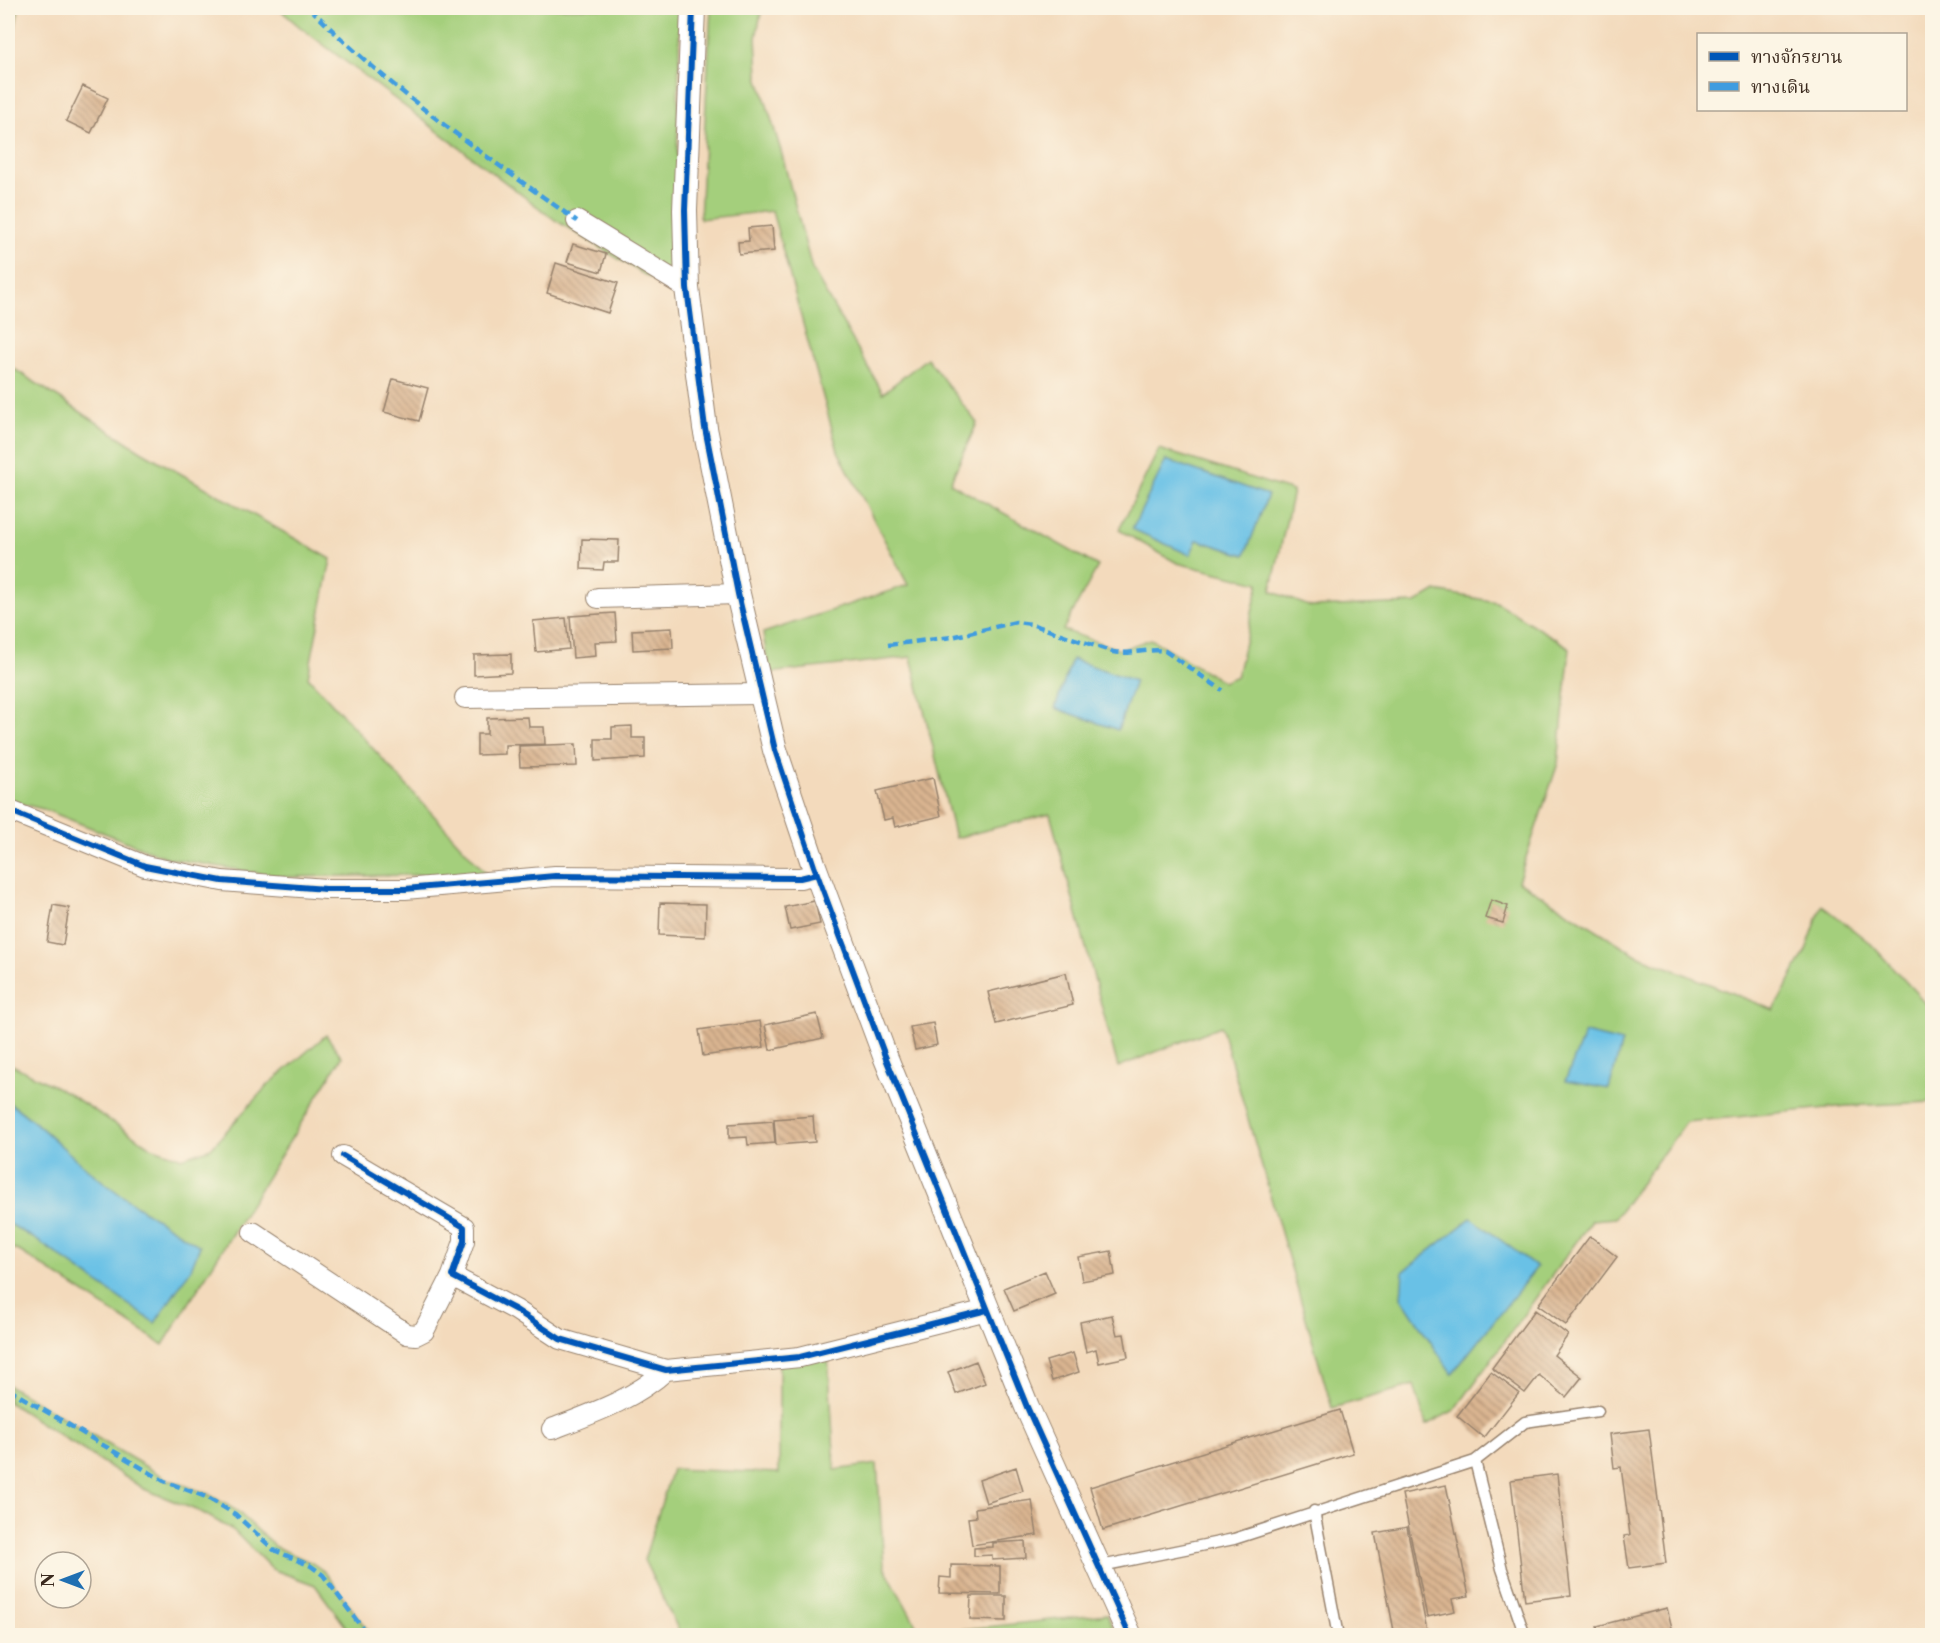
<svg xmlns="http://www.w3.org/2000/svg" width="1940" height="1643" font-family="'Libre Caslon Text','Noto Serif Thai',serif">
<defs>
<pattern id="building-back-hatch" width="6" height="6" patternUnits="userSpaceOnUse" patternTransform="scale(1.5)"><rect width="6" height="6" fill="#dab591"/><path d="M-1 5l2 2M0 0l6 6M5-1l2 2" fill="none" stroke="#b29376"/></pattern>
</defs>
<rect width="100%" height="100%" fill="#fcf5e5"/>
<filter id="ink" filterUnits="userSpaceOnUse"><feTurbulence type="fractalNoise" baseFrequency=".0167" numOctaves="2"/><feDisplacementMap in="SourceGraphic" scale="12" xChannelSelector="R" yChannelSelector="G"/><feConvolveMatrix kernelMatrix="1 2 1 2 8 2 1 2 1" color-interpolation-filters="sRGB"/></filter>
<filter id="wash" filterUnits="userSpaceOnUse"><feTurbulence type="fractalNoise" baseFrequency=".008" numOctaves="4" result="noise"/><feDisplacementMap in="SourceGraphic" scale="24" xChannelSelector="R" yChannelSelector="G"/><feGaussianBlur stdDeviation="1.35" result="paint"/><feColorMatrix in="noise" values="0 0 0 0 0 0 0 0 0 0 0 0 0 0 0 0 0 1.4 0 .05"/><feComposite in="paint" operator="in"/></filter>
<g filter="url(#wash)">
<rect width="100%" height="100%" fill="#f3dabc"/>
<path fill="#a4cf7b" stroke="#707c4c" stroke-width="1.5" d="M8 8H19L8 64Z
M278 8H680L676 218 679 296 555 220 300 27Z
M711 8H762L756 38 758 76 781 151 812 269 883 393 927 358 977 423 950 483 1098 566 1063 630 1120 650 1151 639 1223 682 1237 676 1259 583 1177 563 1119 530 1159 449 1293 491 1271 591 1311 607 1416 603 1436 591 1496 602 1570 648 1558 763 1518 881 1637 955 1774 1010 1806 950 1822 905 1871 944 1932 1010V1102L1847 1106 1686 1122 1615 1218 1592 1220 1455 1410 1426 1425 1414 1385 1332 1408 1221 1026 1118 1067 1050 814 955 838 911 657 769 673 763 633 908 585 838 451 772 211 700 219Z
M8 365 141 451 331 559 308 677 487 874 281 877 168 858 43 809 8 801Z
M326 1035 342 1057 163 1345 21 1252 8 1247V1063L66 1092 151 1147 182 1158 211 1148 267 1086Z
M828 1355 835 1470 877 1464 884 1566 921 1634 1107 1614 1116 1635H681L644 1560 672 1469 779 1473V1362Z
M8 1385 165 1478 208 1494 237 1511 276 1547 312 1563 325 1572 371 1635H352L315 1585 272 1569 233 1530 203 1513 144 1489 8 1402Z"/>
<path fill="#69c1e6" stroke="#527682" stroke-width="1.5" d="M1166 460 1268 495 1245 555 1197 540 1190 555 1132 529Z
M1072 659 1135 681 1118 730 1055 708Z
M1585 1033 1622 1042 1609 1089 1565 1081Z
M8 1102C37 1121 59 1145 85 1167 120 1197 160 1221 200 1246L191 1269 155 1323 35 1239 8 1223Z
M1471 1218 1537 1267 1452 1374 1401 1297 1403 1272Z"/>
<g id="blocks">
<path fill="url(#building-back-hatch)" d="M83 86 108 98 91 133 66 121Z
M772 226 774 251 739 254 738 242 749 241 748 228Z
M573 244 606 254 601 272 567 262Z
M556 263 618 283 608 313 547 293Z
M393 379 428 388 419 421 384 412Z
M582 539 619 540 618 562H604L603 570 581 569Z
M615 613 617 641 595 642 596 656 573 658 570 616Z
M566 618 569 649 536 652 533 621Z
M672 628 673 648 633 650 632 630Z
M511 654V673L474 675V655Z
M528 717 529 727H544L545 744 505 745V754L477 755V734H487V718Z
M632 726V738H645V758L595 761V739H612V727Z
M576 744 577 766 520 767 519 746Z
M933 778 941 816 895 827 893 818 884 820 877 791Z
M1491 900 1508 906 1503 923 1485 918Z
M815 901 820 924 790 930 785 907Z
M660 903 706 904 705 937 659 935Z
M53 905 69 908 63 945 47 942Z
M1066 973 1073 1005 996 1024 988 992Z
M817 1014 823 1038 770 1050 765 1025Z
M760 1021 764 1047 703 1056 699 1030Z
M933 1023 937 1045 915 1050 910 1027Z
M813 1116 815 1142 776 1145 774 1119Z
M773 1121 775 1143 748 1145 747 1137 729 1138V1124Z
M1590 1236 1617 1257 1566 1325 1538 1305Z
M1111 1251 1115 1275 1082 1281 1078 1257Z
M1045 1271 1055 1294 1014 1311 1004 1288Z
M1535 1310 1568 1335 1554 1355 1582 1377 1566 1397 1539 1375 1525 1393 1492 1368Z
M1112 1315 1117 1335 1124 1334 1128 1357 1099 1363 1096 1349 1086 1352 1080 1322Z
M1073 1353 1079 1372 1052 1381 1046 1361Z
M976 1361 985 1383 956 1394 948 1372Z
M1491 1372 1519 1393 1484 1438 1457 1416Z
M1340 1410 1353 1453 1103 1530 1090 1487Z
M1649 1429 1666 1563 1629 1568 1624 1536 1630 1535 1621 1467 1614 1468 1610 1434Z
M1016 1467 1023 1491 986 1503 979 1480Z
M1557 1474 1571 1595 1525 1601 1511 1480Z
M1446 1485 1469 1596 1452 1599 1455 1611 1427 1617 1402 1494Z
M1032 1500 1037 1535 972 1545 968 1518 976 1517 975 1508Z
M1407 1527 1428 1636H1395L1375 1533Z
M1025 1541 1026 1558 992 1560V1555L974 1556V1548L993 1547V1543Z
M951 1565 1000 1566V1594L939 1593 940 1577 951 1578Z
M971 1596H1006V1621L970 1620Z
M1667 1608 1674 1636H1599L1597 1626Z"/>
</g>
</g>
<g filter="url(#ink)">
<use href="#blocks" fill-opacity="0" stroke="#97826d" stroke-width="1.5"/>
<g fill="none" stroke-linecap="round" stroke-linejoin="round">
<defs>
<path id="service" d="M1475 1461 1502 1569 1525 1636
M1314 1511 1338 1636
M1101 1566 1234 1539 1475 1461 1525 1422 1598 1411"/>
<path id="minor" d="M577 221 687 288
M598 598 738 594
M465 698 761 694
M8 810 145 866 222 881 326 889H405L555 876 800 878 817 874
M343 1156 464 1227V1241L452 1276 516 1310 560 1339 666 1370 800 1357 987 1310
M253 1232 407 1334 416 1335 424 1331 452 1276
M552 1429C591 1414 635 1399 666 1370"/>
<path id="tertiary" d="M693 8 685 210 687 288 705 428 738 594 775 750 814 866 885 1056 1027 1407 1130 1636"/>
</defs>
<use href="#service" stroke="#97826d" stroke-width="13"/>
<use href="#minor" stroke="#97826d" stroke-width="22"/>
<use href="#tertiary" stroke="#97826d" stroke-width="26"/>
<use href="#service" stroke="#fff" stroke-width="10"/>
<use href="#minor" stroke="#fff" stroke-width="20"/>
<use href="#tertiary" stroke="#fff" stroke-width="24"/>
<path stroke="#3f9ce0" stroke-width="4.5" stroke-dasharray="9 4.5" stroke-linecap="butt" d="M310 8C390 90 484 155 577 221
M888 645 952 637 1016 622 1031 624 1113 652C1131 655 1148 648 1165 651L1222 690
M8 1389 164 1481 206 1497 235 1514 274 1550 311 1566 323 1575 368 1636"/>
<defs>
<path id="cycleway" d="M693 8 685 210 687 288 705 428 738 594 775 750 814 866 885 1056 1027 1407 1130 1636
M8 810 145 866 222 881 326 889H405L555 876 800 878 817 874
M343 1156 464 1227V1241L452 1276 516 1310 560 1339 666 1370 800 1357 987 1310"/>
</defs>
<use href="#cycleway" stroke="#fcf5e5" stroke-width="10"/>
<use href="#cycleway" stroke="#0057b8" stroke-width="6"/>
</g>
</g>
<rect width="1940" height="1643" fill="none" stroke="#fcf5e5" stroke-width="30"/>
<rect x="1697" y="33" width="210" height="78" fill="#fcf5e5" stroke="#afa495" stroke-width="1.5"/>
<rect x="1709" y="52" width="30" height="9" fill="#0057b8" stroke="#afa495" stroke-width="1.5"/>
<text x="1751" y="63" font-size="18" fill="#3b2a1e">ทางจักรยาน</text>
<rect x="1709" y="82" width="30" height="9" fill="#3f9ce0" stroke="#afa495" stroke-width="1.5"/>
<text x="1751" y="93" font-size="18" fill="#3b2a1e">ทางเดิน</text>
<g transform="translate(63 1580) rotate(270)"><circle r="28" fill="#fcf5e5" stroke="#afa495" stroke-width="1.5"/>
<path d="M0-4.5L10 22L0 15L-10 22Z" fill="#1f6fb2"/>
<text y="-9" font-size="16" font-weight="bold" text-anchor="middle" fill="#3b2a1e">N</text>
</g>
</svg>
